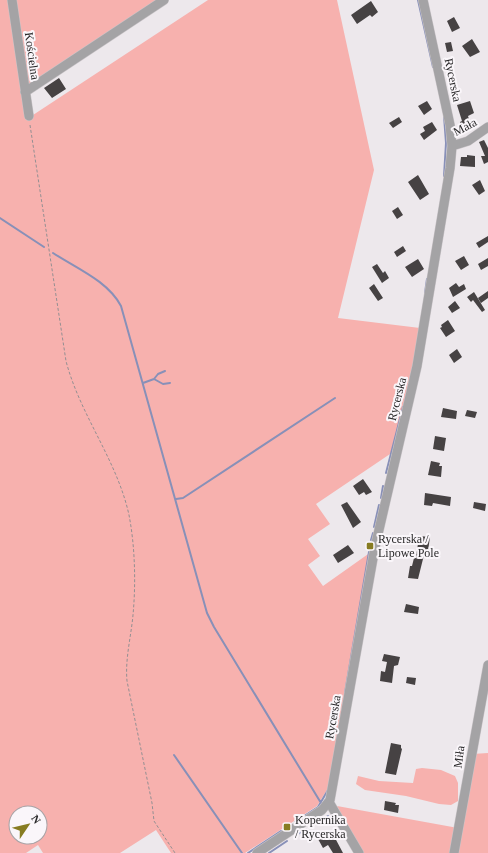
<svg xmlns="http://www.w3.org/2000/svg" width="488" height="853" font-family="'Times New Roman',serif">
<rect width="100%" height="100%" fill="#ede8ec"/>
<path fill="#f7b1ae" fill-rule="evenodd" d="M0 0H167L29 93 33 115 208 0H337L374 170 338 318 420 328 414 366 393 452 316 504 330 524 308 539 320 556 308 565 323 586 371 552 330 785 317 806 245 853H171L156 830 120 853H43L38 845 26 853H0ZM16 813H40V837H16Z
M488 753V853H362L337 806 458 828 472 754Z
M422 768 441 770 455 776 458 783V801L451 805 439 804 406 796 365 790 356 784 358 776 379 781 413 783 416 769Z"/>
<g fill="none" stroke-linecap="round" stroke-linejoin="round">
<path stroke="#8890b8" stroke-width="2" d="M418 0 433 67
M444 116 446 143 444 176
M0 218 44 247
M53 253C76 268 108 281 121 306L207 613 214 627 321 803
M425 293 427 279
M154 379 163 384 170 383
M143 383 154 379 158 374 165 371
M386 473 403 407
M381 498 383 486
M176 499 183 498 335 398
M374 527 379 505
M371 540 373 533
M345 693 369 552
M174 755 242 853
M295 822 318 807 328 790
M314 824 328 816
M298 834 306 829
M248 853 281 831
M269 853 287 841"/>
</g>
<path fill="#464243" d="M371 1 378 12 372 17 370 15 357 24 351 15Z
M454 17 460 28 452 32 447 21Z
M472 39 480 52 470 57 462 46Z
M451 42 453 51 447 52 445 43Z
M59 78 66 89 52 98 44 88Z
M427 101 432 109 424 115 418 106Z
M470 101 474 113 468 116 472 129 462 132 460 122 462 121 457 105Z
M399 117 402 122 393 128 389 123Z
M432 122 437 130 424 140 420 134 425 131 423 127Z
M484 140 488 148V162L484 164 481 156H485L479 142Z
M467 155 475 156V167L460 166 461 157H467Z
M418 175 429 194 420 200 408 182Z
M480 180 485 191 479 195 472 185Z
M398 207 403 215 397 219 392 211Z
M488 236V242L479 248 476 243Z
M403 246 406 251 397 257 394 252Z
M464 256 469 265 461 270 455 261Z
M488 258V266L481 270 478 264Z
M418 259 424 269 412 277 405 267Z
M377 264 383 273 385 271 389 278 382 283 372 267Z
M456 283 459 287 464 284 466 289 453 297 449 288Z
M374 284 383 298 378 301 369 288Z
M488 291V298L481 303 478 298Z
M474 292 485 310 482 312 473 300 471 302 467 297Z
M455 301 460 308 452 313 448 307Z
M448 320 455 331 446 337 440 328 442 327 441 325Z
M457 349 462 357 454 363 449 355Z
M443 408 457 411 456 419 441 417Z
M467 410 477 412 475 418 465 416Z
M435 436 446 438 444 451 433 449Z
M431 461 440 463 439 466H442L441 477 428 475Z
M363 479 372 492 366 495 364 492 359 495 353 486Z
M425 493 451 497 450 506 433 503 432 506 424 505Z
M347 502 361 522 353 528 341 505Z
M474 502 486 504 485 511 473 508Z
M419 536 430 537 428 551H425L418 579 408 578 410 566H412L414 558H416Z
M348 545 354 553 338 563 333 555Z
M406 604 419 607 418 614 404 612Z
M384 654 400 657 398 665 394 666 392 683 380 681 381 671 385 672 387 662 382 661Z
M407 677 416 678 415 685 406 683Z
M391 743 401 745V748L402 749 396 775 385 773Z
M385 801 396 803 395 805H399L398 813 384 810Z
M329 834 331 838 334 836 343 853H333L328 845 323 848 318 839Z"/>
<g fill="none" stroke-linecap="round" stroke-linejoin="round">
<defs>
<path id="minor" d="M12 0 29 116
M25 92 164 0
M452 146 468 141 488 127
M329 802 359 853
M257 853 322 810 330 800 375 547 417 366 450 168 452 146 450 125 423 0
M454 853 488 665"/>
</defs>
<use href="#minor" stroke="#cac5c9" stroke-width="10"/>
<path stroke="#938f92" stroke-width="1" stroke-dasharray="3 2" stroke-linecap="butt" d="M30 125 66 361C80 415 117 460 129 515 135 546 136 583 133 615 131 637 125 659 127 681L152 803 154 821 175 853"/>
<use href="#minor" stroke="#a4a3a5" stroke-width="9"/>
</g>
<g fill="#877c22" stroke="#faf6fa" stroke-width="1.5">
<rect x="366" y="542" width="8" height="8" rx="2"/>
<rect x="283" y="823" width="8" height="8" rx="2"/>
</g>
<g text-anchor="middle" stroke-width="4" stroke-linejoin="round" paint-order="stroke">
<g font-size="12" fill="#282728" stroke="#faf6fa">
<text transform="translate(32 56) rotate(82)" y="4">Kościelna</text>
<text transform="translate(453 80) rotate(78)" y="4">Rycerska</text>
<text transform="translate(465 127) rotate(-28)" y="4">Mała</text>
<text transform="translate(397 399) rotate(-76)" y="4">Rycerska</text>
<text transform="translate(333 717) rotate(-80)" y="4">Rycerska</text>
<text transform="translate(459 757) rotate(-82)" y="4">Miła</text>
</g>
<g font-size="12" fill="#282728" stroke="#faf6fa" text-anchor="start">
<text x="378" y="543">Rycerska /<tspan x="378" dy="14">Lipowe Pole</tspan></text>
<text x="295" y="824">Kopernika<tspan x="295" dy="14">/ Rycerska</tspan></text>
</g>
</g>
<g transform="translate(28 825) rotate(55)"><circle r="19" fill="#faf6fa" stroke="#a6a3a6"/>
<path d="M0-3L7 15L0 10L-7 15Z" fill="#877c22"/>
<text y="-6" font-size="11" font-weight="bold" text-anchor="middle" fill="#282728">N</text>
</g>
</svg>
